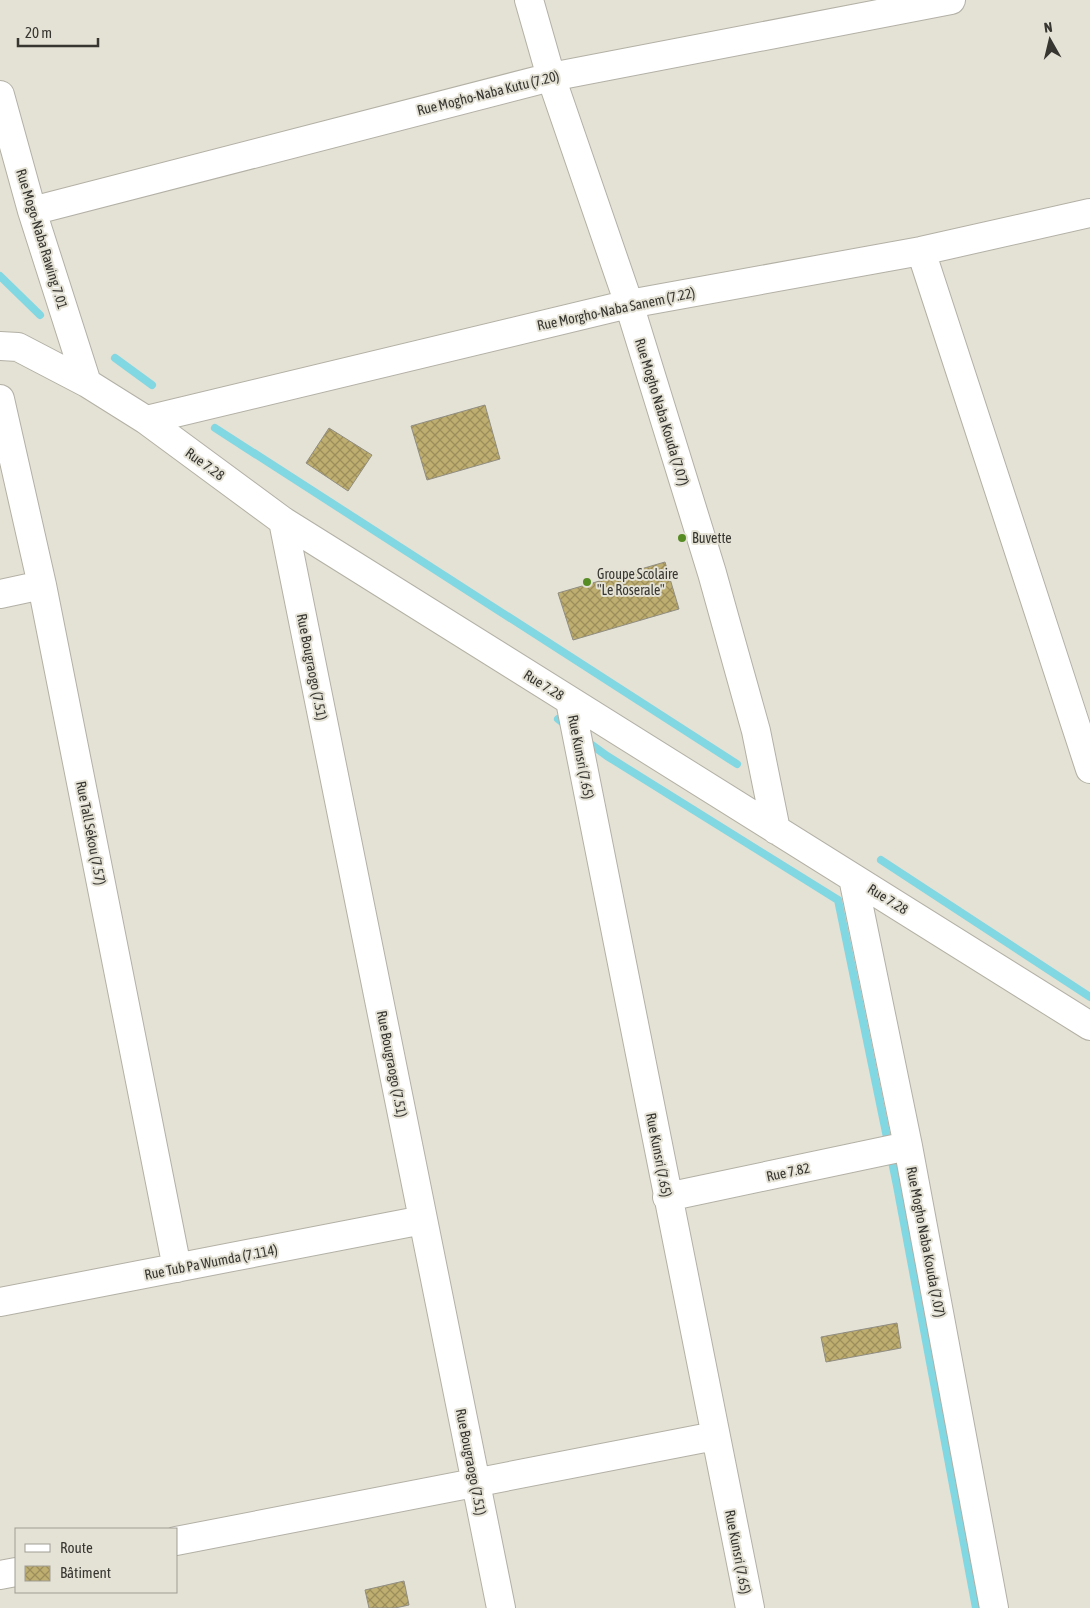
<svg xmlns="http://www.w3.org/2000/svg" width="1090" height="1608" font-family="'Asap Condensed',sans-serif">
<defs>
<pattern id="building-cross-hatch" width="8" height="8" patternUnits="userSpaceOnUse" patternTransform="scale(1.25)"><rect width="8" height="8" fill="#beae6f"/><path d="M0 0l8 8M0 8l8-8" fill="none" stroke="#9b8e5c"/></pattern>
</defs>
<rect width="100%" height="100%" fill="#e4e1d5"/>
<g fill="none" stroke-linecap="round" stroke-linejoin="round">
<path stroke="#81d7e2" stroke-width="8" d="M0 276 40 315
M115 358 152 385
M215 428 737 764
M558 719 568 727
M585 740 607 756 838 900 897 1186 976 1608
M881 860 1090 997"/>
</g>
<path fill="url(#building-cross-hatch)" stroke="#908d82" d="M485 405 500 459 427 480 411 426Z
M329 428 372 455 348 491 306 463Z
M665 562 679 609 573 640 558 593Z
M897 1323 901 1348 826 1362 821 1337Z
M404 1581 409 1605 395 1608H369L365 1590Z"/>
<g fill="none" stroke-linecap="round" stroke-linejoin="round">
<defs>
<path id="minor" d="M529 0 551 77 629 304 712 573 756 731 776 830
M0 95 32 211 87 383
M32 211 551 77 951 0
M921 251 1090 769
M0 346 18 347 87 383 146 420 283 521 1090 1026
M0 399 42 585 177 1268
M146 420 629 304 921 251 1090 213
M283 521 501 1608
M0 594 42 585
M570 701 750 1608
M853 878 908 1146 994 1608
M667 1197 908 1146
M0 1302 423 1220
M176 1541 715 1436
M0 1575 16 1572"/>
</defs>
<use href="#minor" stroke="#b3b0a5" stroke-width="30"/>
<use href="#minor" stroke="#fff" stroke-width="28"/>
</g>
<g fill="#578c25" stroke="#e4e1d5" stroke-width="2">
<circle cx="682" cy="538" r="5"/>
<circle cx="587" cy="582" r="5"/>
</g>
<g text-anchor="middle" stroke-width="4" stroke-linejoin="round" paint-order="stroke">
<g font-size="14" fill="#373631" stroke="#e4e1d5">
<text transform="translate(488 93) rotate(-14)" y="5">Rue Mogho-Naba Kutu (7.20)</text>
<text transform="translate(42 239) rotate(73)" y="5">Rue Mogo-Naba Rawing 7.01</text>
<text transform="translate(616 309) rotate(-12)" y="5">Rue Morgho-Naba Sanem (7.22)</text>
<text transform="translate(662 412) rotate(73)" y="5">Rue Mogho Naba Kouda (7.07)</text>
<text transform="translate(205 464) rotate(36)" y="5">Rue 7.28</text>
<text transform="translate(312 667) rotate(79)" y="5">Rue Bougraogo (7.51)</text>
<text transform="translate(544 685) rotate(32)" y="5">Rue 7.28</text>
<text transform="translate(581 757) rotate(79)" y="5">Rue Kunsri (7.65)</text>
<text transform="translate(91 833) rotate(79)" y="5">Rue Tall Sékou (7.57)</text>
<text transform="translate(888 899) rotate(32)" y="5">Rue 7.28</text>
<text transform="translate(392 1064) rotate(79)" y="5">Rue Bougraogo (7.51)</text>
<text transform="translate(659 1155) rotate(79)" y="5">Rue Kunsri (7.65)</text>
<text transform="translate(788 1172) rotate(-12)" y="5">Rue 7.82</text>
<text transform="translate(926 1242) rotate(79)" y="5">Rue Mogho Naba Kouda (7.07)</text>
<text transform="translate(211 1262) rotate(-11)" y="5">Rue Tub Pa Wumda (7.114)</text>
<text transform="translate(471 1462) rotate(79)" y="5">Rue Bougraogo (7.51)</text>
<text transform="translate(738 1552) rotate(79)" y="5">Rue Kunsri (7.65)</text>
</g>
<g font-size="14" fill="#373631" stroke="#e4e1d5" text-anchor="start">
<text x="692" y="543">Buvette</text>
<text x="597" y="579">Groupe Scolaire<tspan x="597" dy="16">"Le Roserale"</tspan></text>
</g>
</g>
<rect x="15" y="1528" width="162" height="65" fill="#e4e1d5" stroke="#9f9d93"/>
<rect x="25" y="1544" width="25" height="8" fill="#ffffff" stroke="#9f9d93"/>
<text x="60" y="1553" font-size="15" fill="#373631">Route</text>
<rect x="25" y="1566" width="25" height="15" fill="url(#building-cross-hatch)" stroke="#9f9d93"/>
<text x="60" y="1578" font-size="15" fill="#373631">Bâtiment</text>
<g transform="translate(1050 40) rotate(352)" stroke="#e4e1d5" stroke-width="4" paint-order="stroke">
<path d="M0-4L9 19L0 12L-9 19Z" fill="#373631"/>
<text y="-8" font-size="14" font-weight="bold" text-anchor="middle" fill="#373631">N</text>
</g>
<path d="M18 38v8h80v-8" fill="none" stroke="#373631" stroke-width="2.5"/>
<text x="25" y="38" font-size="15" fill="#373631" stroke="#e4e1d5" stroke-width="4" paint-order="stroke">20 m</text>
</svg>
